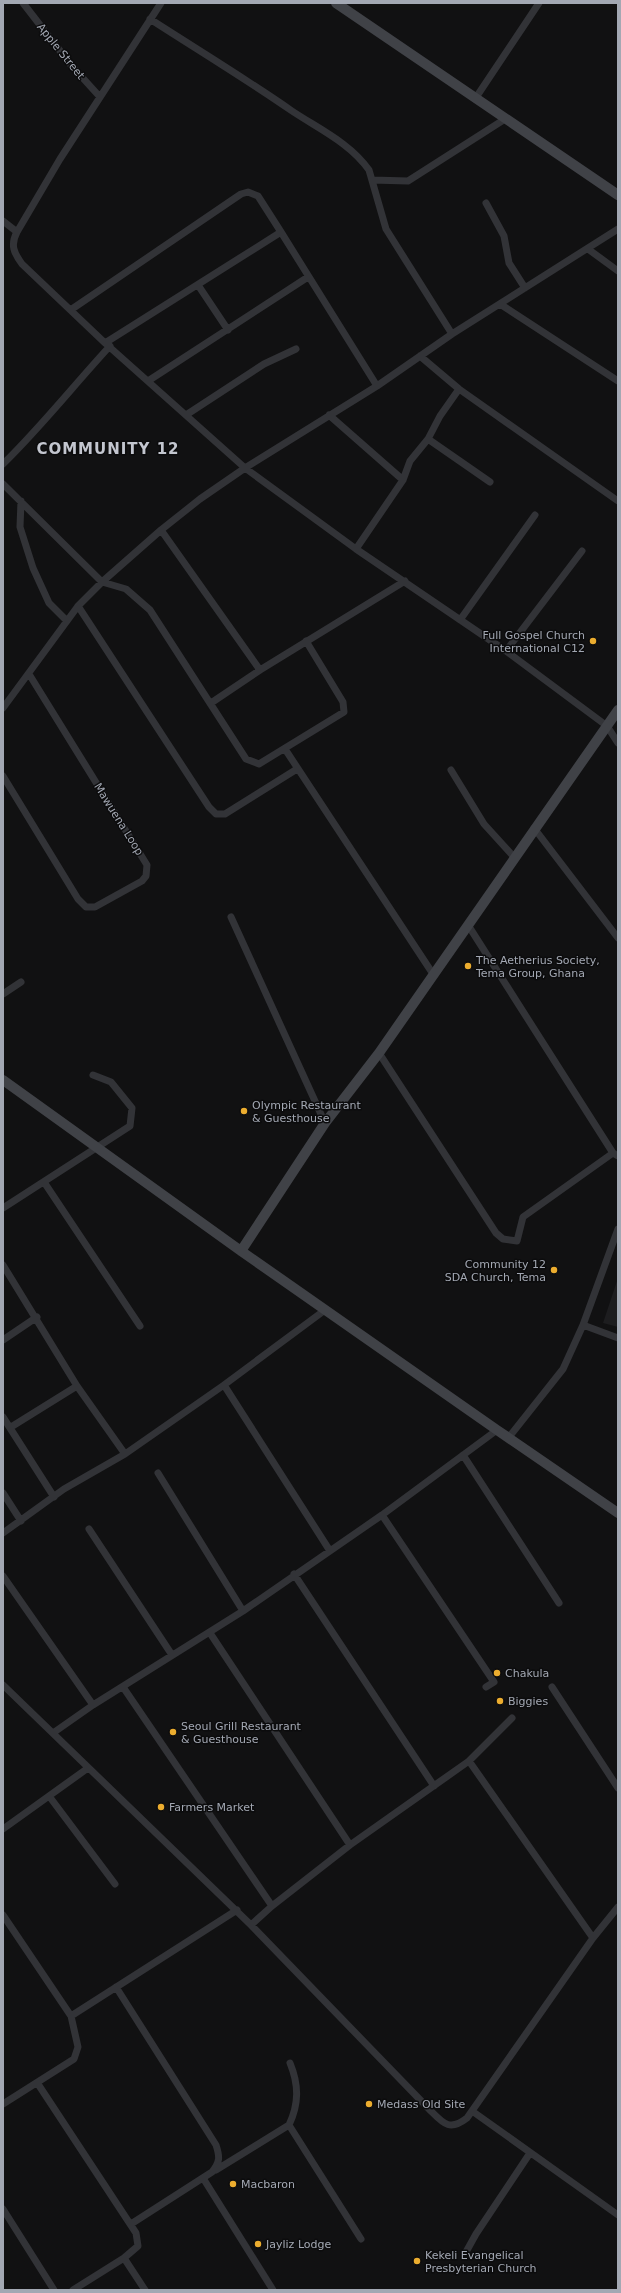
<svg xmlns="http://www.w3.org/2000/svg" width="621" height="2293" font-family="'DejaVu Sans',sans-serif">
<rect width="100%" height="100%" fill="#111112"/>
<path fill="#1d1d1f" d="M618 1278V1327L603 1323Z"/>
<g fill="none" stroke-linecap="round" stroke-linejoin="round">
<path stroke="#323337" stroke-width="7" d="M23 3 71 65 100 97
M161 3 60 159 17 232C10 245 14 253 22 264L105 343 245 468 356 549 506 651 607 726 618 743
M150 19C198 50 246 79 292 111 319 129 350 143 369 170L386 229 452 334
M475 99 539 3
M372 180 408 181 505 119
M486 203 504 236 509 263 525 288
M3 221 17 232
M588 249 618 271
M198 285 228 330
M500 304 618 381
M72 309 241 194 248 192 258 196 281 232 377 386
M105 343 281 232
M420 356 459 389 618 501
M148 381 308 277
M186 415 264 364 296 349
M329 415 403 480
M428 439 490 482
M3 464C41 427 74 385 110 346
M3 484 102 582 126 589 150 610 246 759 259 764 344 712 343 702 306 641
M21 501 20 527 33 568 49 603 67 621
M161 530 260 670
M356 549 403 480 410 461 428 439 440 416 459 389
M78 606 209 807 216 814H225L297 769
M460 620 535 515
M506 651 582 551
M211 703 260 670 405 581
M3 708 78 606 102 582 161 530 200 499 245 468 377 386 452 334 618 229
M285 749 433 974
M451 770 484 824 514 857
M3 776 78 899 86 907H95L142 881 146 876 147 865 29 674
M534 828 618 938
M231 917 325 1123
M468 925 613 1153 618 1156
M3 994 21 982
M379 1053 496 1233 503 1239 517 1241 523 1217 613 1153
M44 1182 140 1326
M3 1208 130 1126 132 1108 111 1082 93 1075
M3 1265 77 1386 125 1454
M325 1310 224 1385 330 1551
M583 1325 618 1338
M3 1340 37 1317
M3 1417 54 1497
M11 1427 77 1386
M509 1437 563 1369 583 1325 618 1229
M463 1455 559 1603
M158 1473 243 1611
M3 1493 21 1521
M382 1515 494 1682 486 1687
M89 1529 172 1655
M3 1533 64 1489 125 1454 224 1385
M294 1574 434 1786
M3 1576 93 1705
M210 1633 350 1845
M3 1685 251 1925 429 2109C443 2123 449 2132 467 2118L593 1938 618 1907
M123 1687 272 1906 251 1925
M552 1687 618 1788
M53 1733 93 1705 243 1611 382 1515 497 1430
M469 1761 512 1718
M49 1796 115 1884
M3 1829 88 1768
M272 1906 350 1845 469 1761 593 1938
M3 1915 71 2016 78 2047 74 2059 3 2104
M116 1987 216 2145C220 2157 220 2162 212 2172L131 2224
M71 2016 237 1910
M38 2084 136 2233 138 2246 124 2258 145 2290
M472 2111 618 2215
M289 2125C299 2104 299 2085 290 2063
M216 2170 289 2125 361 2239
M203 2178 273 2290
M3 2209 54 2290
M466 2252 476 2234 530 2153
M73 2290 124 2258"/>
<path stroke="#404247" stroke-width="10" d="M336 3 618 195
M3 1080 241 1251 497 1430 618 1513
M241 1251 325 1123 379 1053 618 710"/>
</g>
<g fill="#ecad2f" stroke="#0c0c0d" stroke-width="1.5">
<circle cx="593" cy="641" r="4"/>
<circle cx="468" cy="966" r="4"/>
<circle cx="244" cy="1111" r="4"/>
<circle cx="554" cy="1270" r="4"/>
<circle cx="497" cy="1673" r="4"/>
<circle cx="500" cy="1701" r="4"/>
<circle cx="173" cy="1732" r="4"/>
<circle cx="161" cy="1807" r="4"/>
<circle cx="369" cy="2104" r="4"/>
<circle cx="233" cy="2184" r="4"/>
<circle cx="258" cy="2244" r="4"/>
<circle cx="417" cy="2261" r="4"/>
</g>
<g text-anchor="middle" stroke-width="3" stroke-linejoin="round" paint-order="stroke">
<g font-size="11" fill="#a3a8b3" stroke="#0c0c0d">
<text transform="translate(61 51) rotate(51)" y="4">Apple Street</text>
<text transform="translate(119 819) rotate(58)" y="4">Mawuena Loop</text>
</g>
<g font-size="11" fill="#a3a8b3" stroke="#0c0c0d" text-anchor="start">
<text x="585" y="639" text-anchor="end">Full Gospel Church<tspan x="585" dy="13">International C12</tspan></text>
<text x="476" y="964">The Aetherius Society,<tspan x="476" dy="13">Tema Group, Ghana</tspan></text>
<text x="252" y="1109">Olympic Restaurant<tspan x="252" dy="13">&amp; Guesthouse</tspan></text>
<text x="546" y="1268" text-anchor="end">Community 12<tspan x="546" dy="13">SDA Church, Tema</tspan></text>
<text x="505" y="1677">Chakula</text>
<text x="508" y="1705">Biggies</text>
<text x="181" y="1730">Seoul Grill Restaurant<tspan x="181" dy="13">&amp; Guesthouse</tspan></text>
<text x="169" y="1811">Farmers Market</text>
<text x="377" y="2108">Medass Old Site</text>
<text x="241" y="2188">Macbaron</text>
<text x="266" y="2248">Jayliz Lodge</text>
<text x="425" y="2259">Kekeli Evangelical<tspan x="425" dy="13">Presbyterian Church</tspan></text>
</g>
<g font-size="15" font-weight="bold" letter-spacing="1" fill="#c3c6cf" stroke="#0c0c0d">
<text x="108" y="454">COMMUNITY 12</text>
</g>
</g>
<rect width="621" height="2293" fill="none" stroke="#a3a8b3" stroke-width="8"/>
</svg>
